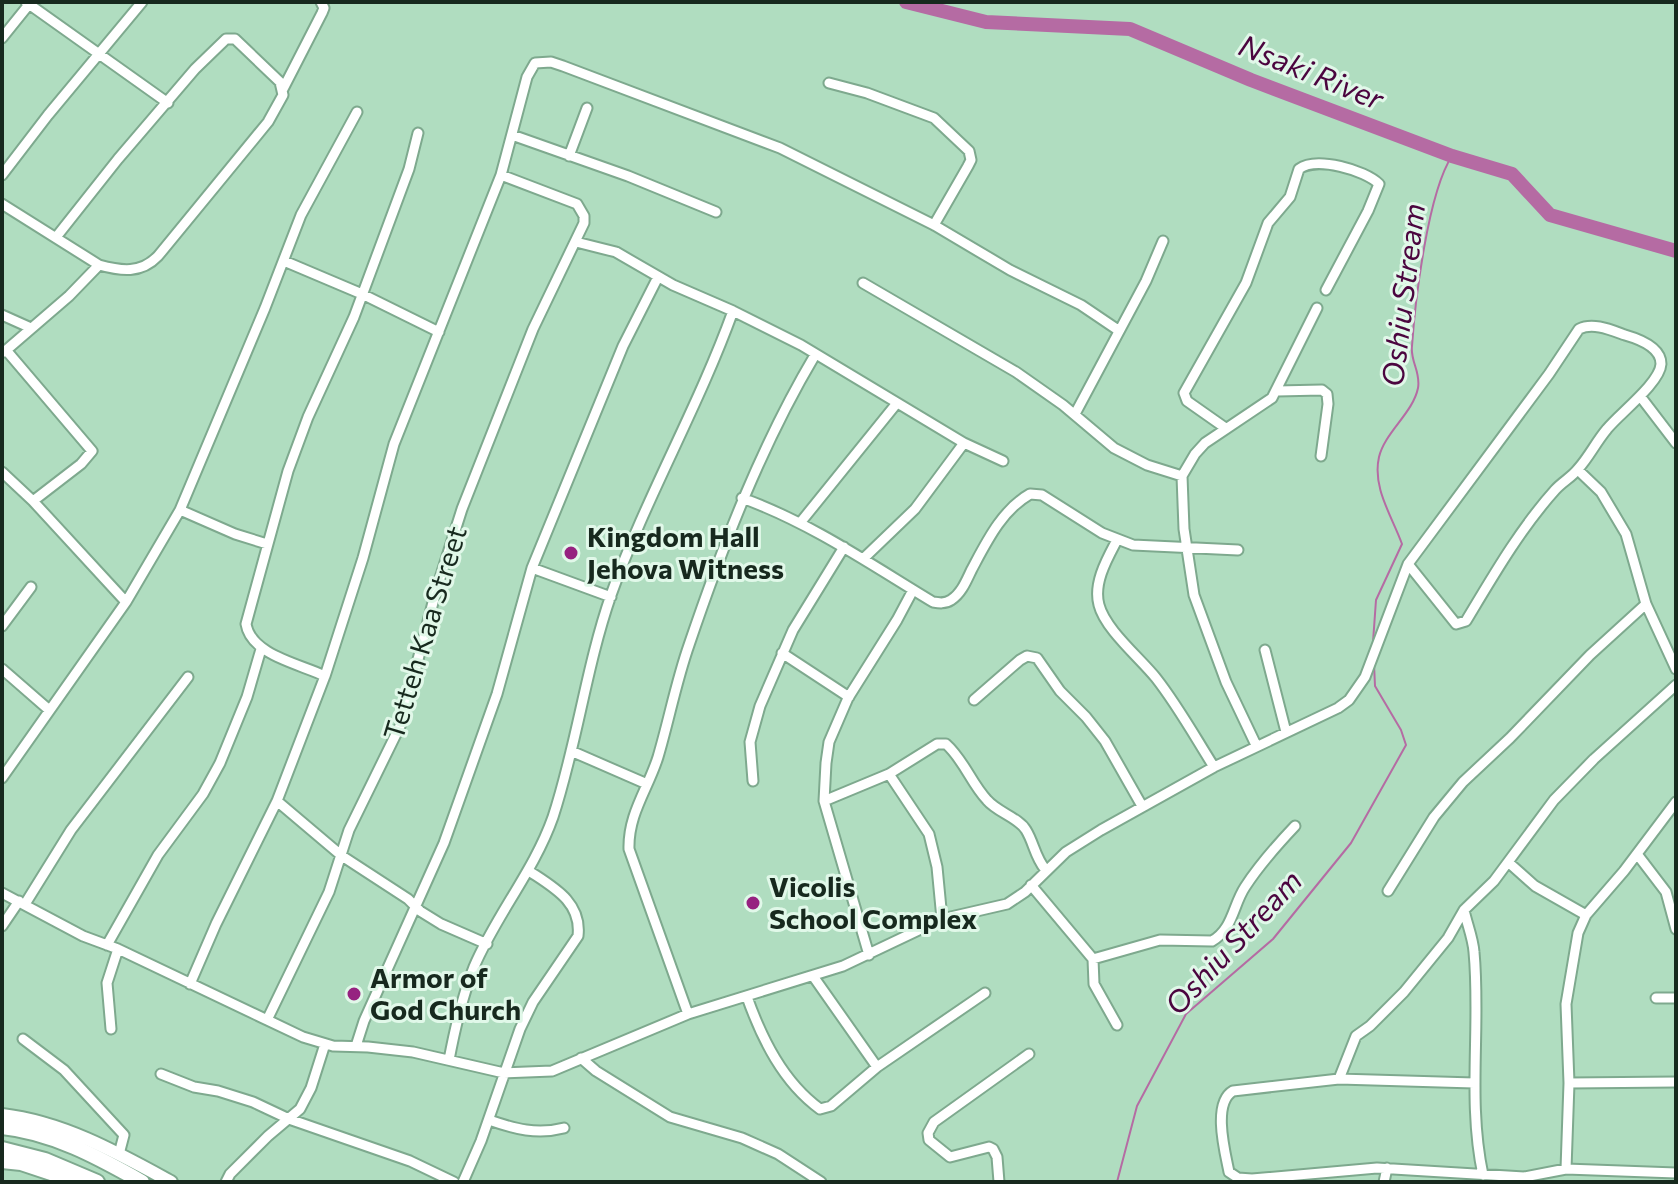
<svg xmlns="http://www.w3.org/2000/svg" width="1678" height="1184" font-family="Commissioner,sans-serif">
<rect width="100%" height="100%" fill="#b0ddc0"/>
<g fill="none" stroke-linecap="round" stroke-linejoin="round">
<path stroke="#b56ba3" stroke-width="2" d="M1373 642 1376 600 1402 544C1392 516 1372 488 1379 457 1385 432 1413 413 1418 388 1421 372 1410 361 1412 346 1415 301 1428 192 1452 156
M1117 1182 1137 1106 1186 1014 1273 939 1351 843 1406 745 1401 730 1375 686 1374 664"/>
<path stroke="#b56ba3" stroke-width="14" d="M906 2 986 22 1130 29 1251 80 1452 156 1512 174 1550 215 1676 251"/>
<defs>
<path id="street" d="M26 2 168 103
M2 38 31 2
M829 83 867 93 934 118 969 151 971 160 968 166 934 225
M283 89 322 13 324 8 321 2
M512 135 628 176 716 212
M569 156 587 108
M2 175 48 115 142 2
M2 204 99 265C121 271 141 274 158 256L268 122 283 95 280 82 235 39H226L195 69 118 159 57 236
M576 242 616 252 673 285 733 311 801 345 964 443 1003 461
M284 261 362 294 439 332
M863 283 1016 372 1063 405 1114 448 1147 465 1182 476
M2 315 31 328
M6 350 92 451 81 464 33 501
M4 352 69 296 99 265
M1277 391 1322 390 1327 394 1328 404 1321 456
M1640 396 1676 443
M1075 414 1146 281 1163 241
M1224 427 1187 401 1184 393 1246 283 1268 223 1290 197 1299 169C1316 156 1365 170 1379 184L1368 211 1326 290
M1578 470 1601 492 1626 534 1646 604 1676 669
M2 472 33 501 126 602
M742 498C811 523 870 564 933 602 939 603 945 604 951 600 962 593 967 579 972 569 987 541 1002 510 1030 494L1042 495 1102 533 1133 545 1238 550
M180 510 235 534 267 544
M800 523 897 403
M1117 540C1107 559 1093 583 1099 605 1105 629 1140 658 1156 678 1178 706 1195 737 1214 767
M864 558 915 509 964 443
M532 568 611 597
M2 626 31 587
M1265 650 1286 732
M782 653 849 697
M2 669 48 709
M325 676C300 664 251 655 246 624L288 471 308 417 354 317 409 169 418 133
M974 700 1020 660 1027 656 1037 658 1060 691 1086 717 1105 741 1142 806
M1256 745 1226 682 1194 595 1184 529 1182 476 1195 454 1205 443 1272 398 1317 308
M571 751 647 784
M889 774 929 834 937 867 942 919
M2 778 126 602 180 510 265 308 301 215 357 112
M753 781 750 742 760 706 793 630 844 547
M277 801 342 856 408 899 420 911 441 924 487 944
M824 801 889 774 937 744H946C964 760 971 783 987 800 997 812 1019 818 1026 830 1034 843 1035 857 1045 869
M1637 854 1666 892 1676 929
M1508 862 1535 886 1586 915
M1031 885 1093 959 1094 984 1117 1025
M1388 891 1434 817 1463 782 1510 738 1590 655 1646 604
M2 893 83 936 118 949 303 1037 333 1046 368 1047 413 1052 504 1073 552 1071 688 1014 843 966 942 919 1007 904 1025 892 1066 852 1101 830 1214 767 1338 708 1349 700 1365 677 1408 564 1549 374 1579 329C1593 322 1611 330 1625 335 1639 339 1661 347 1661 364 1660 383 1619 414 1607 429 1596 442 1589 457 1578 469 1572 477 1562 482 1555 490 1520 529 1493 576 1466 621L1456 624 1408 564
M25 904 71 830 188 677
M1464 910C1467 924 1473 938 1474 952 1481 1026 1467 1101 1483 1175
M2 926 19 901
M107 945 158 855 203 794 220 763 247 697 261 649
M869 955 824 801 826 763 829 742 848 698 897 620 913 590
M1093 959 1160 940 1212 941C1233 929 1233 905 1245 887 1260 864 1277 845 1295 826
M813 976 877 1067
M190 984 216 924 277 801 325 676 363 558 394 444 501 175 527 77 535 63 551 62 563 66 780 148 934 225 1010 270 1081 305 1118 330
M747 997C762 1039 783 1082 820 1109L831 1106 877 1067 985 993
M1656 998H1676
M688 1014 629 849C628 814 648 789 658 757 669 720 676 682 689 645 723 545 761 446 815 355
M267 1020 329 892 349 830 401 724 436 591 462 509 533 329 584 223V216L577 204 501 175
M111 1029 107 983 118 949
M23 1039 64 1070 124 1135 119 1154
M356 1046 364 1021 444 843 497 694 532 568 623 346 658 277
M581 1058 596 1071 670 1117 742 1138 778 1154 821 1182
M449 1060C455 1028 462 997 474 967 496 915 534 871 553 817 577 744 586 667 611 595 646 497 698 408 733 311
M161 1074 194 1087 218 1091 253 1102 289 1119 410 1161 454 1182
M1339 1079 1356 1036 1370 1026 1404 992 1448 938 1464 910 1494 881 1554 800 1594 759 1676 685
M1474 1083 1339 1079 1233 1091C1212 1103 1225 1152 1229 1172L1238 1178 1252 1179 1377 1168 1524 1177 1566 1169 1676 1173
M1569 1083 1676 1082
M489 1120C515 1129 537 1135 564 1128
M1566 1169 1569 1083 1566 1004 1578 933 1586 915 1624 871 1676 802
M226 1182 230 1174 268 1136 300 1109 311 1088 325 1044
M463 1182 481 1141 520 1029 533 1002 578 936C582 902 553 887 529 871
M999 1182 997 1157 993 1149 989 1147 950 1157 929 1140 928 1133 934 1122 1029 1054
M1384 1182 1387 1168"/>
<path id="secondary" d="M2 1115C63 1122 118 1153 171 1182
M2 1162 21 1164 75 1182"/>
<path id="primary" d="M2 1127C52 1132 98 1157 142 1182
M2 1149 45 1160 97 1182"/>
</defs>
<use href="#street" stroke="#7ea98e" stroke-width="13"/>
<use href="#secondary" stroke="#7ea98e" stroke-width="16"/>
<use href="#primary" stroke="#7ea98e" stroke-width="18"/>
<use href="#street" stroke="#fff" stroke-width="9"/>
<use href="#secondary" stroke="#fff" stroke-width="12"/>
<use href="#primary" stroke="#fff" stroke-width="14"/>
</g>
<g fill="#962280" stroke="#e1f8e9" stroke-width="3">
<circle cx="571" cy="553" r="8"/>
<circle cx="753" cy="903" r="8"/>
<circle cx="354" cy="994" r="8"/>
</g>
<g text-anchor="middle" stroke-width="6" stroke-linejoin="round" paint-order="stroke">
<g font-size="28" font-weight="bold" fill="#17291e" stroke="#e1f8e9" text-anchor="start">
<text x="587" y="547">Kingdom Hall<tspan x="587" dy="32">Jehova Witness</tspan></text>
<text x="769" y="897">Vicolis<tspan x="769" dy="32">School Complex</tspan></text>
<text x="370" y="988">Armor of<tspan x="370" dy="32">God Church</tspan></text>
</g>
<g font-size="28" fill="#17291e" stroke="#e1f8e9">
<text transform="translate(425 633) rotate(-73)" y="10">Tetteh Kaa Street</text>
</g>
<g font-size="30" font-style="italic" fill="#4b053f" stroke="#e1f8e9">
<text transform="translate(1311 73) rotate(22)" y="10">Nsaki River</text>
<text transform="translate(1404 295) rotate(-83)" y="10">Oshiu Stream</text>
<text transform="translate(1234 943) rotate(-47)" y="10">Oshiu Stream</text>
</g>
</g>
<rect width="1678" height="1184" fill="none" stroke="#17291e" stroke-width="8"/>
</svg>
